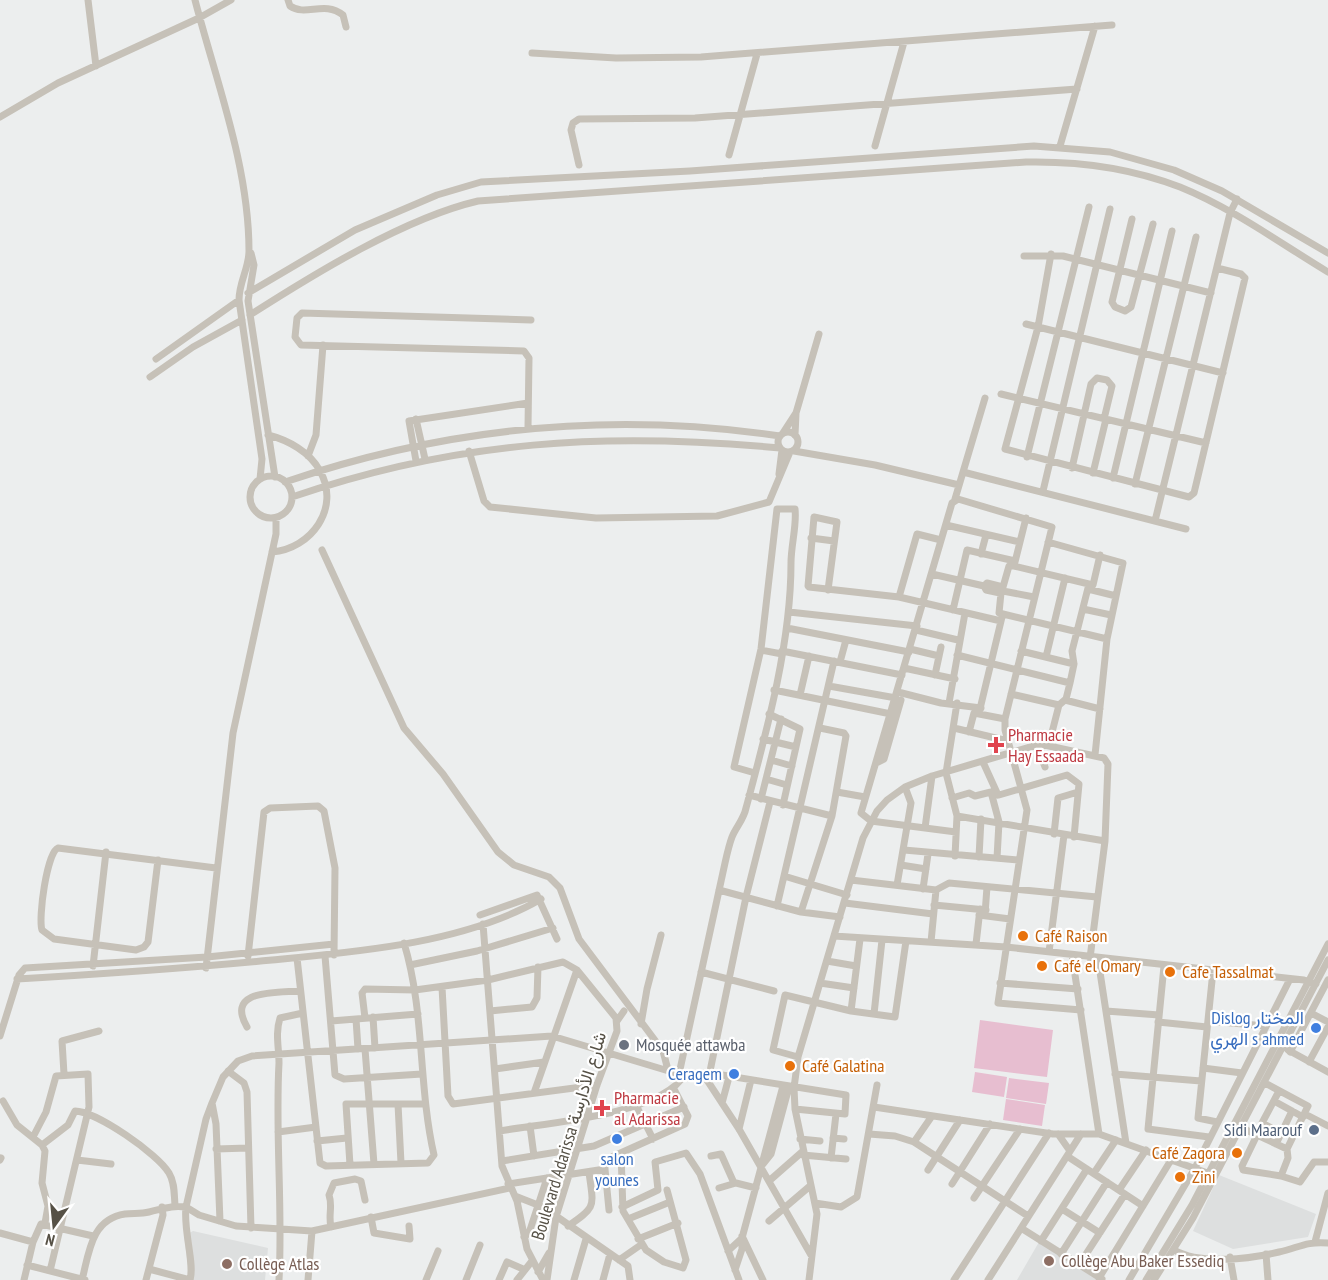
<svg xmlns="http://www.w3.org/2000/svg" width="1328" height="1280" font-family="'PT Sans Narrow',Vazirmatn,sans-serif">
<rect width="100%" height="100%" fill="#eceeee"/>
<path fill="#dddfdf" d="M1219 1175 1316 1214 1308 1237 1233 1249 1193 1231Z
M193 1231 268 1248 265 1280H190L184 1236Z
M1039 1242 1100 1280H1017Z"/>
<path fill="#e7bed0" d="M980 1020 1053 1030 1047 1077 974 1068Z
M975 1072 1007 1077 1004 1097 972 1092Z
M1009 1078 1049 1083 1046 1104 1006 1098Z
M1006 1099 1045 1105 1042 1126 1003 1120Z"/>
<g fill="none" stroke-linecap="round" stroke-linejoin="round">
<path stroke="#c6c1b8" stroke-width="7" d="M88 0 96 66
M195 0C216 81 249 166 249 251 249 268 239 282 239 300L262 459 260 479
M288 0 290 6C306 17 324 0 343 15L346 27
M532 53 616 58 701 57 1112 25
M0 117 58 83 199 18 231 0
M875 146 904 42
M1060 146 1095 26
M729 155 757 54
M579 165 571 130 573 123 579 119 695 118 1077 89
M1132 219 1112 302 1115 307 1125 311 1131 307 1153 224
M251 253 254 265 248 301 275 477
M1051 254 1038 327 1005 449 1189 497 1194 493 1245 278 1241 274 1217 268
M1024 256H1063L1211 293
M248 293 355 230 437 195 481 182 690 171 1034 146 1110 152 1174 170 1222 191 1328 253
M250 315C314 274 405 218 478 201L1026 162C1078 161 1131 168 1180 187 1232 208 1280 243 1328 272
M1026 324 1223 373
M156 359 239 300
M150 377 193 347 242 320
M1001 394 1206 443
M416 419 425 459
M528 427 529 358 524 351 301 345 295 337 297 318 302 313 531 320
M778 442a10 10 0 1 1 20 0a10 10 0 1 1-20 0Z
M783 433 796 413 819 334
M268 435C288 440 310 452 320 471 341 508 311 549 272 552
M795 435 796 413
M469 451 484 501 490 507 596 518 717 516 769 502 790 452
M794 451 875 465 959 485
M308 456 316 435 323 345
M1027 457 1089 207
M416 461 409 421 528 403
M1072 468 1091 384 1097 378 1107 380 1112 386 1104 419
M963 472 1186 529
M1093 473 1106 419
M779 474 782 450
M250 497a21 21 0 1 1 42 0a21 21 0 1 1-42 0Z
M1113 478 1172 231
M285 482C447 427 612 411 780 436
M1135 484 1196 237
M1043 491 1110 209
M292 497C458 440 606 432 780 448
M955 499 985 398
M1155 521 1230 213 1237 199
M946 525 1020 542
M811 538 834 541
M1048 542 1123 563 1107 639 1095 755
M322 550 404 728 443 774 498 852 514 865 549 877 560 888 579 939 663 1051 668 1070
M981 554 986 535
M1014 566 1093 585 1100 555
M932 574 984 586 987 583 1003 587V591
M984 586 986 590 1000 593 1003 591 1034 597
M1003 587 1009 566H1014L1026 518
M1088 589 1116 596
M828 590 837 522 814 517 808 586 809 587 899 597 1001 621
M1001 593 999 613 1107 639
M899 597 917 534 941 540
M1083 609 1111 615
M953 610 967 550 1015 561
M789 612 917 626
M787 628 909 652
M916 630 958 640
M910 649 939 656
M761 650 782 654
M782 651 902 675
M1021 651 1074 664
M957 655 1070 683
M1046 657 1065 578
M840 662 846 640
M904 668 955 679
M935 675 941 647
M829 686 896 698
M774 690 891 714
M898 692 941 703 981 708
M1011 694 1059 705
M800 695 809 656
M1065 700 1100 709
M949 703 965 613
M979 713 1002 617
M769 714 800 729 783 805
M954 728 1008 741
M969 732 974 713 1005 719
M763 739 796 747
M1049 744 1059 705 1066 699 1070 683 1074 664 1072 651 1089 584
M1037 745 1045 767
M771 760 792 766
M983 762 998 795
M876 763 884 759 901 700
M766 779 787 785
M837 792 865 797
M991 792 999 822 997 858
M749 795 832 816
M952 798 969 793 975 796 991 792 999 795 1067 775 1079 784 1074 837
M761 799 781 719
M957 816 1105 841
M925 828 932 776
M956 832 871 821 861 813 952 503 958 499 1052 527 1005 719V730L1027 810 998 1003 1081 1010
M1054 834 1058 798 1078 792
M904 850 1019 860
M955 856 957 816 946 773 957 703
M979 857 981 819
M158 860 148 942 144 947 136 950 54 939 42 930C38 918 47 852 58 848L216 868
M901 865 926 869
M784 876 847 895
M851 880 936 890
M897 885 911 803 905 787
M923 889 928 854
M719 890 801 912 840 917
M845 903 933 914
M934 905 986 910
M777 906 834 661
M801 912 832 816 846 736 844 733 820 728
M985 914 987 887
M480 915 537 895 557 939
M979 915 1010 919
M483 924 502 1166 517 1201 527 1249 543 1280
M834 936 1006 947 1304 980 1316 984
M931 942 936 890 949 883 1097 897
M976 944 980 909
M1049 952 1064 835
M1072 955 1099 1134
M248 956 264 812 270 808 318 806 324 811 335 868 334 955
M325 956 335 1075 344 1079 422 1074
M297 958 320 1163 326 1166 428 1163 434 1155C418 1085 425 1012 404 943
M1098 959 1126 1143
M827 961 856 966
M410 965 477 951 553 928
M93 966 106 852
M1164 966 1148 1129 1209 1137
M206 968 233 733 276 534V518
M1213 971 1198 1118 1217 1122
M701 972 774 991
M17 979C102 974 187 968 272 960 357 952 466 943 541 899
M820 983 854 988
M1000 983 1078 989
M442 987 448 1096 453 1104 597 1085
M490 1011 532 1007 537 998 538 967
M851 1011 860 939
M1106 1011 1159 1015
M1311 1013 1328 1022
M874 1014 882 940
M373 1017 375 1048
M365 1018 362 993 365 989 415 990 488 980 563 962 577 970 616 1018 617 1031 597 1085 556 1217 547 1280
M356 1019 358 1049
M331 1021 418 1014
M617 1021 624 1011
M1208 1021 1266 1026
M1158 1022 1207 1027
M641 1024 647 989 661 935
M247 1027C225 989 276 993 300 991
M0 1036 19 975 25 968 207 957 334 944
M365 1049 374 1164
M1288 1050 1328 1072
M1290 1052 1328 980
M798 1057 773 1050 785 995 851 1011 895 1017 906 941
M1309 1062 1328 1027
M1203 1068 1242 1073
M495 1069 544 1062
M228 1071 244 1083 247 1092 251 1228
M64 1074 62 1041 99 1031
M679 1074 725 863C727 854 729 845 732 837 736 827 744 819 746 808 767 730 791 643 791 563 791 545 797 525 795 509H777L761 649 734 767 755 773
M1115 1074 1201 1081
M709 1076 746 897 770 802
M705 1077 739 1129 811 1255
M1265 1083 1308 1106 1287 1149 1288 1158 1281 1176
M1279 1091 1262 1123 1281 1133
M534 1093 577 970
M3 1101 17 1125 42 1145 45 1151 42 1183 48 1206 45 1223
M1274 1101 1303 1117
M212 1103 206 1119 186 1207 199 1215 236 1226 312 1231 510 1188
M722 1103 729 1077
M398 1104 401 1163
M636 1105 653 1139
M874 1107 1053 1134H1099L1213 1175
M1305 1114 1328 1126
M530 1126 534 1156
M1242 1128 1287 1149
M739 1129 751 1080
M500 1131C543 1123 662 1115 684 1075
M278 1132 316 1127
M869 1134 895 1136 914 1142 1028 1216
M1058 1134 1070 1151
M1257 1135 1242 1166 1243 1170 1281 1176 1300 1182 1314 1162H1328
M33 1137 46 1112 56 1076 88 1074 89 1107 50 1271
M833 1138 844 1139
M800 1139 820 1141
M317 1141 347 1138
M914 1142 932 1116
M1276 1144 1292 1111
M42 1145 68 1125 75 1111C96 1111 158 1154 169 1173 175 1183 174 1194 175 1205
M216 1149 248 1148
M621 1153 623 1211 646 1250 664 1262 683 1268 686 1260 667 1190
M803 1155 846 1159
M711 1156 721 1154 734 1183
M1067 1156 1143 1206
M831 1158 836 1114
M0 1160 1 1158
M77 1160 111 1164
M502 1161 594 1146 684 1107
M763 1164 771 1154 789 1087
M350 1165 346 1104H425
M605 1169 609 1210
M928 1170 960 1120
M1094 1173 1116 1140
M769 1181 802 1152
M508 1184 605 1169V1160L685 1124 688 1116 674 1089
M952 1184 990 1124
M719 1188 736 1183 756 1188
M1119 1190 1146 1150
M515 1196 543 1207 628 1266 630 1280
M974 1198 1020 1129
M815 1203 841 1207 857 1197 877 1085
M622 1207 658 1190 655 1162 686 1153 700 1174 739 1280
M1062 1209 1100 1233
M371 1217 374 1233 410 1239 409 1226
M628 1219 670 1202
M220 1221 216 1124 212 1103 223 1077 238 1061 252 1056 552 1036 692 1078 716 1074 846 1095 845 1114 795 1109
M769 1221 810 1186
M568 1226C598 1206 593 1206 589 1172
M331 1227C328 1215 333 1206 329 1195L334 1183 355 1179 361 1181 365 1200
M1021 1228 1102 1279
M0 1233 33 1242
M742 1236 763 1280
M524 1237 529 1233 547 1178
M638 1239 678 1223
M1041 1241 1087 1169
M1315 1242 1328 1193
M1174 1250C1200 1265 1249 1259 1279 1252 1298 1248 1306 1241 1328 1243
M728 1251 742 1238 783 1086
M1061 1254 1107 1182
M1266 1254 1268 1280
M1230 1257 1234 1280
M619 1260 642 1244
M27 1265 85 1280
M1079 1265 1125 1194
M735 1270 742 1249V1238
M538 1272 549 1253
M1099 1278 1171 1160
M24 1280 33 1242 41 1224 93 1236
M82 1280C89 1253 91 1219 125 1214 133 1213 141 1214 149 1212 163 1209 171 1205 186 1207 183 1230 195 1264 190 1280L149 1269
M146 1280 163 1215 162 1207
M279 1280C283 1207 275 1135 279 1063 279 1047 275 1034 280 1018L303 1013
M308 1280 312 1231
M426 1280 438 1251
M466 1280 480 1245
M499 1280 507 1262 523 1269
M517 1280 532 1261
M574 1280 586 1239
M603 1280 610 1254
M809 1280 817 1214 795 1109 794 1088 798 1057 863 838 877 811 887 800 905 787 932 776 1040 744 1104 758 1108 764 1105 841 1090 958
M954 1280 1049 1133
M988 1280 1081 1134
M1129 1280 1195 1168 1290 979
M1146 1280 1192 1205 1328 944
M1154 1280 1193 1218 1328 960"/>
</g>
<g fill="#e0444e" stroke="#fff" stroke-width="2">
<path d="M993 736h6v6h6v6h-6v6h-6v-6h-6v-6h6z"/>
<path d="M599 1099h6v6h6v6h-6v6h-6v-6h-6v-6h6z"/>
</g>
<g fill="#e8710a" stroke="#fff" stroke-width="2">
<circle cx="1023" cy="936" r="6"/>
<circle cx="1042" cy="966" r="6"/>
<circle cx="1170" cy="972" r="6"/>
<circle cx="790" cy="1066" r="6"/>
<circle cx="1237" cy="1153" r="6"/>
<circle cx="1180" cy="1177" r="6"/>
</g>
<g fill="#3f7fe0" stroke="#fff" stroke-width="2">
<circle cx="1316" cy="1028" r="6"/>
<circle cx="734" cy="1074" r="6"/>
<circle cx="617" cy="1139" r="6"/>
</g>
<circle fill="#6b7280" stroke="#fff" stroke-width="2" cx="624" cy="1045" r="6"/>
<circle fill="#5c6f8a" stroke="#fff" stroke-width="2" cx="1314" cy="1130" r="6"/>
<g fill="#8d6e63" stroke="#fff" stroke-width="2">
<circle cx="1049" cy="1261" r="6"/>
<circle cx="227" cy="1264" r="6"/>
</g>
<g text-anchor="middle" stroke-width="4.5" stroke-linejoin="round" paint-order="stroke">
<g font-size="18" fill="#be3a42" stroke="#fff" text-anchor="start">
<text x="1008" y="741">Pharmacie<tspan x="1008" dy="21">Hay Essaada</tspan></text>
<text x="614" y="1104">Pharmacie<tspan x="614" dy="21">al Adarissa</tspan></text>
</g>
<g font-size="18" fill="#c56008" stroke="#fff" text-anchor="start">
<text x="1035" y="942">Café Raison</text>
<text x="1054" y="972">Café el Omary</text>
<text x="1182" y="978">Cafe Tassalmat</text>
<text x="802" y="1072">Café Galatina</text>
<text x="1225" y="1159" text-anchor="end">Café Zagora</text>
<text x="1192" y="1183">Zini</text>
</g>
<g font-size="18" fill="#366cbe" stroke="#fff" text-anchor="end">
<text x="1304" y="1024">Dislog المختار<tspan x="1304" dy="21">الهري s ahmed</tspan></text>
<text x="722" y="1080">Ceragem</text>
<text x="617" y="1165" text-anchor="middle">salon<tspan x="617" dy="21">younes</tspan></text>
</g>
<g font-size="18" fill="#5b616d" stroke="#fff" text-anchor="start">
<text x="636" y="1051">Mosquée attawba</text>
</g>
<g font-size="18" fill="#4e5e75" stroke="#fff" text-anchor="end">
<text x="1302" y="1136">Sidi Maarouf</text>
</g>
<g font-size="18" fill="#565146" stroke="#fff">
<text transform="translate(569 1136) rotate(-73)" y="6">Boulevard Adarissa شارع الأدارسة</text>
</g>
<g font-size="18" fill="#785e54" stroke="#fff" text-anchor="start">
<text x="1061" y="1267">Collège Abu Baker Essediq</text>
<text x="239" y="1270">Collège Atlas</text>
</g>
</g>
<g transform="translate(54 1226) rotate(195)" stroke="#ffffff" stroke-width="4.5" paint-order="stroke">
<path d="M0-4.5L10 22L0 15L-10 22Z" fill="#565146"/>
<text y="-9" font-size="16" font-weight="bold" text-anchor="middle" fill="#565146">N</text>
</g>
</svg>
